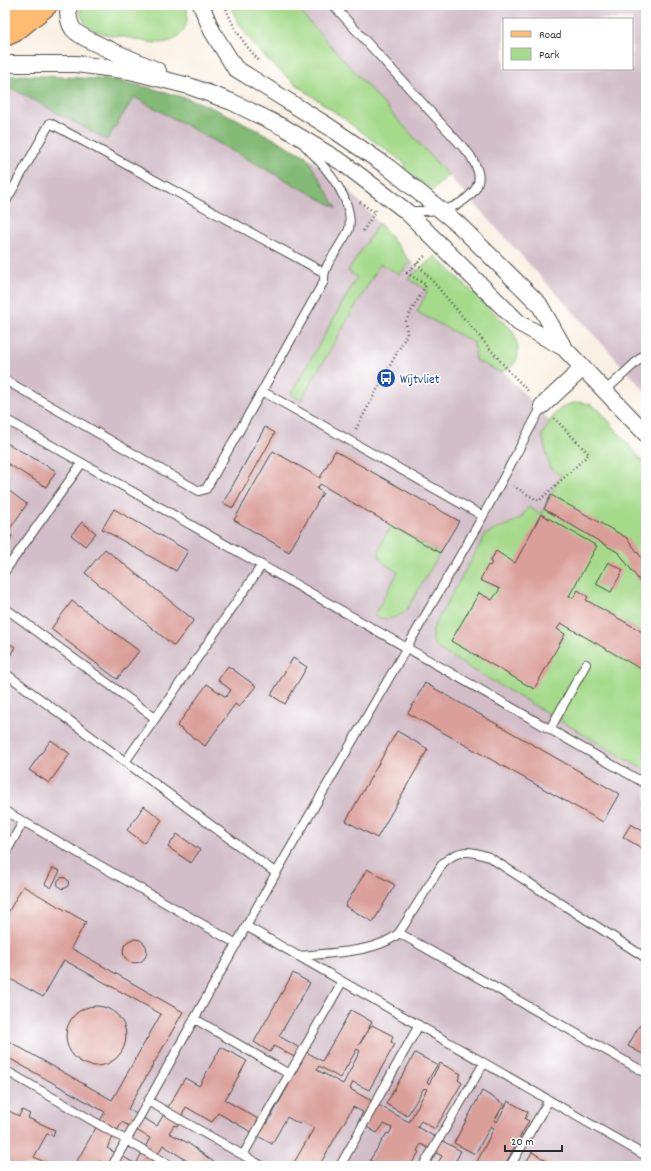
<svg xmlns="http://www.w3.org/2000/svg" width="651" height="1171" font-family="Dekko,sans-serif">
<rect width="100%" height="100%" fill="#fff"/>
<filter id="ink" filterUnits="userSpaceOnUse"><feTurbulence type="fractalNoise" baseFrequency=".025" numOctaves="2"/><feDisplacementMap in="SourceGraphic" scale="8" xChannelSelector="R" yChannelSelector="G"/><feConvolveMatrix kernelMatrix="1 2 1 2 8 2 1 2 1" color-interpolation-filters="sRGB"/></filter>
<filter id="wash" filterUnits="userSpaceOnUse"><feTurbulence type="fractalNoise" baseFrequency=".012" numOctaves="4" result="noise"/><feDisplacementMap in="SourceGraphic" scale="16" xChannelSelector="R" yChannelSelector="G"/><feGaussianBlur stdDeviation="0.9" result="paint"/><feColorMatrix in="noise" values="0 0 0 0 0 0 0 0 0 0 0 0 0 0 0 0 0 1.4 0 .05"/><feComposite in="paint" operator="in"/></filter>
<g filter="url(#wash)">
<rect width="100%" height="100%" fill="#f9f0e3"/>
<path fill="#d2bdc8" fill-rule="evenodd" d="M230 5H646V392L448 175 432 191 403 169 406 164 294 83 273 64 251 41 237 21ZM504 19H632V69H504Z
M23 75 69 76 113 80 151 88 199 102 235 118 306 156 348 189 379 223 508 377 575 447 646 496V1166H5V76Z"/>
<path fill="#a4da8a" stroke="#68825a" d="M80 5H186C192 25 180 43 159 43 148 43 136 39 125 37 113 35 99 35 89 27 82 21 80 14 80 5Z
M230 5H294L448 175 432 191 403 169 406 164C382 147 358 130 335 112 293 83 250 53 230 5Z
M379 223 411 262 400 274 380 264 301 400 291 394 357 277 348 271Z
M435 256 512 330C521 347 522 367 500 372L475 360 474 343 417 312 428 290 408 279Z
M581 402 592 405 600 411 646 465V771L441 651C431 644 431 637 434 626L486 534 520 519 528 507 541 514 561 475 550 468 542 435C553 416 557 404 581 402Z
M391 525 440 553 406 611C396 619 386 621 374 616L398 572C393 569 386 566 382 561 373 552 387 534 391 525Z"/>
<path fill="#83ba76" stroke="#577250" d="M23 75 113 80 151 88 199 102 235 118 306 156 337 208 134 97 107 140 13 89 5 91V76Z"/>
<g id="blocks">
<path fill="#db9f99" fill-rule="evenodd" d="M265 427 275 433 233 508 223 503Z
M5 442 56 471 46 487 5 462Z
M273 451 320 478 335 451 459 521 440 553 320 484 317 489 323 493 289 552 234 520Z
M5 488 27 504 9 530 5 527Z
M551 495 627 538 646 564V590L619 553 544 509Z
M114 509 188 551 176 571 102 529Z
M541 514 597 546 569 596 573 598 578 590 588 597 586 600 646 634V672L561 623 557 629 565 634 534 689 451 641 479 593 492 600 500 589 480 580 488 565 490 566 492 563 490 562 496 551 515 563Z
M82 522 96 533 85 546 71 535Z
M5 530 12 536 5 545Z
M105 549 194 620 174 646 85 573Z
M608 562 623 570 611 592 596 584Z
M72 601 139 651 117 679 51 629Z
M5 640 15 647 5 665Z
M293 658 307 667 285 704 271 695Z
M228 666 256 686 239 707 235 704 205 746 177 726 207 684 226 697 231 690 218 680Z
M425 683 619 794 603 822 408 713Z
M397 731 428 749 377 838 346 821Z
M51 740 70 754 49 783 29 770Z
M144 806 162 820 144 843 127 830Z
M631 824 646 833 645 850 623 837Z
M177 834 200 850 191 863 168 847Z
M53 868 60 871 51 888 45 884Z
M367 869 395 885 373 922 345 906Z
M57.5 883a5.5 5.5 0 1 1 11 0a5.5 5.5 0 1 1-11 0Z
M23 886 86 922 71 948 183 1012 128 1109 157 1126 185 1078 199 1086 221 1047 247 1061 225 1100 267 1124 302 1061 274 1046 270 1052 254 1042 293 973 310 983 279 1036 322 1061 351 1010 372 1022 359 1045 372 1025 393 1036 391 1042 395 1044 369 1090 353 1082 350 1089 409 1122 427 1089 424 1088 407 1116 386 1104 415 1053 437 1065 427 1082 429 1084 440 1063 461 1074 458 1080 462 1083 435 1129 421 1121 417 1127 461 1151 453 1166H436L442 1156 421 1144 417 1151 419 1152 410 1166H381L370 1160 387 1133 389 1134 392 1128 384 1124 377 1133 358 1122 363 1112 353 1107 319 1166H292L314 1128 301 1121 299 1124 287 1117 272 1144 218 1113 212 1122 186 1107 177 1126 174 1125 169 1133 188 1143 219 1166H195L163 1145 151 1166H108L99 1161 96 1166H74L105 1112 5 1056V1039L112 1100 161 1014 64 960 43 997 5 976V918ZM357 1049 360 1051 343 1084 317 1070 319 1066 340 1078ZM122 1122 150 1138 136 1164 107 1148Z
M123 951a12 12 0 1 1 24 0a12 12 0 1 1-24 0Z
M66 1036a30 30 0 1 1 60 0a30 30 0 1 1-60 0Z
M639 1026 646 1029V1056L628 1046Z
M482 1091 504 1104 494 1121 497 1122 508 1101 528 1112 525 1119 529 1121 504 1166H496L490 1164 489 1166H475L494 1128 491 1126 475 1154 454 1143Z
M5 1109 19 1116 22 1110 30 1114 28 1118 55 1130 53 1136 47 1134 34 1157 52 1166H5Z
M532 1152 555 1166H524Z"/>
</g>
</g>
<g filter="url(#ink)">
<use href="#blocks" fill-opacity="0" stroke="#4a4947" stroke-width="1"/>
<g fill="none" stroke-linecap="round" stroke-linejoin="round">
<defs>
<path id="lane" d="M333 5 470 155C477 167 484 179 473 192 455 213 434 211 407 211
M305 146C324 165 355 200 349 229 347 235 341 242 338 248 332 258 323 268 324 281L262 391 483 516
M5 203 50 123 323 272
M5 380 199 491 206 489 262 391
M605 391 646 353
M5 419 646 784
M5 571 82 463
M5 608 155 718
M5 673 276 873
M550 729 586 664
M125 762 262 565
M5 811 237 944
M5 854 23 822
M246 926 646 1156
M399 933 646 1073
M298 956C328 953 377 953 399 933L443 863C459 849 469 850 489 857L646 958
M195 1019 289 1074
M5 1070 171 1166
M148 1101 262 1166
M243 1155 342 982
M112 1166 276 873 483 516 542 406
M340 1166 419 1025
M423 1166 484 1063
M510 1166 549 1100"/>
<path id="street" d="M68 5C68 13 68 22 73 29 81 40 142 63 158 71
M201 5 212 31 235 68 331 128 388 167 459 225 539 304 564 348 646 434
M5 64H76L130 71 189 86 232 102 285 128 343 163 406 211 519 323 564 348
M542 406 583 368"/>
<path id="primary" d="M5 15 20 11 32 5
M5 35 14 31 46 5"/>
</defs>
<use href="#lane" stroke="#4a4947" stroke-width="10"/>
<use href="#street" stroke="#4a4947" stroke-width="18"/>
<use href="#primary" stroke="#4a4947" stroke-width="24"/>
<path stroke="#4a4947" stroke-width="2.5" stroke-dasharray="1 3" stroke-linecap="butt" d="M225 5C232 27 244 44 260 62
M360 202 374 212
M363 231 376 210
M417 263 508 370 530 393
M356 429 407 334 406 321 426 285 407 273 426 255
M513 486 539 501 589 454 554 418"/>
<use href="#lane" stroke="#fff" stroke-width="8"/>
<use href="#street" stroke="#fff" stroke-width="16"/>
<use href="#primary" stroke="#febb71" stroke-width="22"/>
</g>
</g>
<defs>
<symbol id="bus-disc" viewBox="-11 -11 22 22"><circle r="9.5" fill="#1a4fb4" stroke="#fff"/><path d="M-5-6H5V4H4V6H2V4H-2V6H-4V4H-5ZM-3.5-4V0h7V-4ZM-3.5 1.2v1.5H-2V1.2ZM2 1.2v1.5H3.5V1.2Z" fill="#fff"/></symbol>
</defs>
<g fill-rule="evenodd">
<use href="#bus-disc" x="375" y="367" width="22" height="22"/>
</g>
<g text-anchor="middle" stroke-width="3" stroke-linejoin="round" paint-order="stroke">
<g font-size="13" fill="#164399" stroke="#fff" text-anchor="start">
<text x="400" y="383">Wijtvliet</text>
</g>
</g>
<rect width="651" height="1171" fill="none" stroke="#fff" stroke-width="20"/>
<rect x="503" y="18" width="130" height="52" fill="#ffffff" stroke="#aaaaaa"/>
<rect x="511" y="31" width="20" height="6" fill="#febb71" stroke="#aaaaaa"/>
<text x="539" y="38" font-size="12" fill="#2b2b2b">Road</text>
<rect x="511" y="48" width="20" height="12" fill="#a4da8a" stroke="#aaaaaa"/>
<text x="539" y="58" font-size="12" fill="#2b2b2b">Park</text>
<path d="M505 1145v6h57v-6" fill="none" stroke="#2b2b2b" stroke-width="2"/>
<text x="511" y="1145" font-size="12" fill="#2b2b2b" stroke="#ffffff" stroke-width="3" paint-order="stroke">20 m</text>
</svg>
